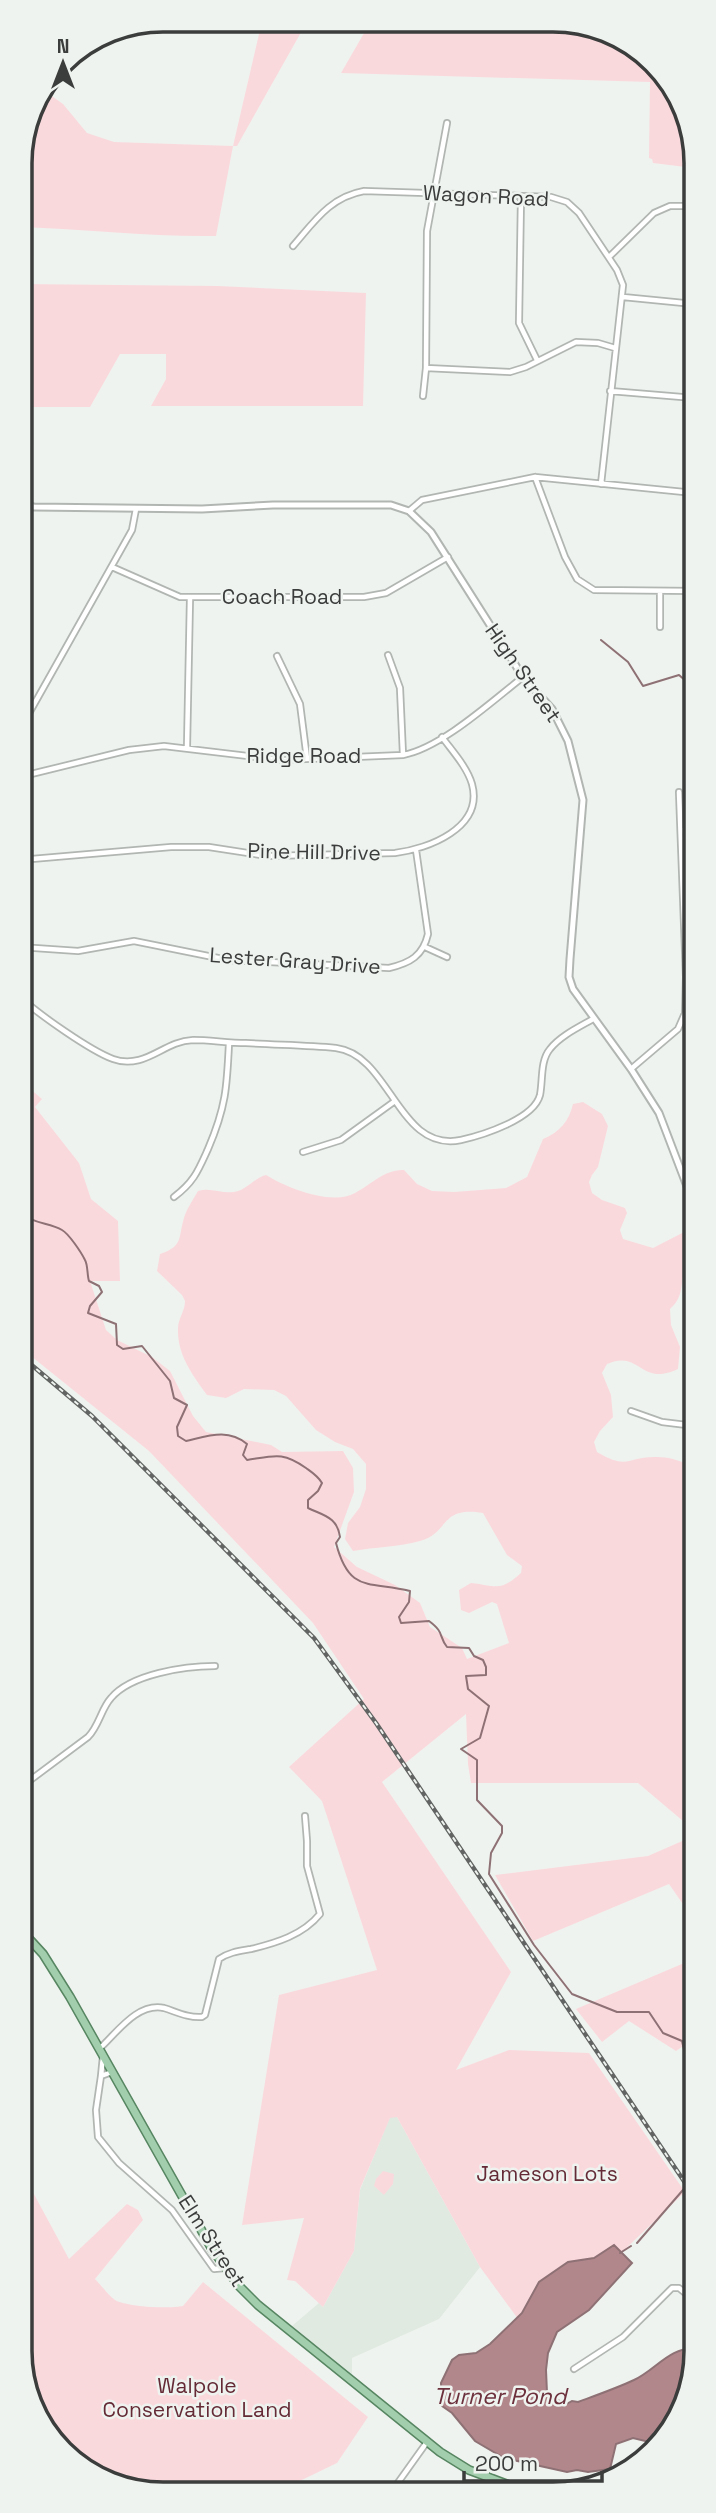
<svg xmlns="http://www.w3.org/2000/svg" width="716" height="2513" font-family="'Space Grotesk',sans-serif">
<rect width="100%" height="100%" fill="#eff3ef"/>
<path fill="#e0eae1" d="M390 2117H397L480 2267 439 2319 352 2358V2374L292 2326 319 2303 323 2307 354 2251 360 2190Z"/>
<path fill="#fad9dd" d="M259 20H308L237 146H233L216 236C150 237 86 229 20 227V153L30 107 42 89 63 104 87 133 114 142 233 146 259 34Z
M371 21 582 22 655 61 694 135V168L653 163 652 159 649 158 650 82 341 73Z
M20 284 218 286 366 293 363 406H151L166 379V354H120L90 407H20Z
M21 1081 42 1099 35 1107 79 1163 91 1199 118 1221 120 1281H90L106 1330 117 1340 152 1357 170 1371 193 1416 206 1432 271 1445 282 1452 343 1451 353 1468 354 1492 334 1547 357 1567 395 1585 420 1603 430 1627 462 1648 467 1659 509 1643 497 1604 492 1602 469 1613 461 1610 459 1590 471 1583C498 1586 500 1592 521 1573L522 1566 507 1555 483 1513C439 1506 450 1533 420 1541 399 1547 375 1547 353 1551L345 1539 348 1523 360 1507 366 1489V1464L353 1449 335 1442 316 1430 286 1396 274 1390 244 1389 226 1398 207 1395C192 1374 177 1355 178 1328 178 1319 185 1311 185 1301L182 1295 157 1271 160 1254C184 1246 178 1237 184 1218 187 1208 193 1200 198 1191 210 1187 222 1194 234 1192 247 1190 254 1178 266 1175 287 1188 332 1206 355 1193 372 1184 385 1169 404 1170L417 1184 432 1191 454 1192 506 1188 527 1177 543 1139C560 1132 569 1121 573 1104L583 1102 602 1114 608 1126 598 1167 592 1175 589 1182 592 1193 602 1200 625 1208 627 1213 620 1230 623 1239 653 1248 692 1228 695 1237V1258C674 1272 690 1292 670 1309L671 1325 680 1347 678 1369C640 1387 640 1349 607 1364L602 1373 611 1395 613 1417 600 1431 594 1442 597 1452C629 1471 627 1456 657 1457 671 1457 683 1462 696 1467V1832L638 1783H471L468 1764 466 1714 382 1782 511 1972 456 2070 509 2050 589 2053 685 2192 532 2338 480 2267 397 2117 390 2118 360 2189 354 2251 323 2307 295 2281 287 2280 304 2218 242 2225 279 1995 377 1970 322 1801 289 1767 364 1699 313 1623 149 1451 21 1348Z
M696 1835V1923L669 1884 533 1941 495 1875 648 1856Z
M696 1958V2037L676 2051 629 2021 602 2042 576 2009Z
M383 2171 394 2174 393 2184 384 2195 374 2186 376 2179Z
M22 2172 69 2259 127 2204 138 2210 143 2220 95 2279C101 2285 108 2295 115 2300 127 2307 169 2309 183 2306L203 2282 368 2417 337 2463 279 2491H134L61 2452 22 2378Z"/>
<path fill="#b2878c" stroke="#8e7174" stroke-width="2" d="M614 2245 632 2263 589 2310 557 2332 548 2353 546 2370 547 2393 548 2396 560 2401 563 2406 572 2401 578 2402C597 2395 617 2388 634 2380 656 2370 670 2346 696 2349V2360L662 2445 633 2438 616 2444 610 2469 588 2472 577 2470 567 2472 504 2458 475 2441 452 2413 442 2406 441 2383 452 2360 459 2355 476 2353 490 2344 522 2313 539 2282 568 2262 594 2258Z"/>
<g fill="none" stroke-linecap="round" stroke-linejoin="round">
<path stroke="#8e7174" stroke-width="2" d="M601 640 628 662 643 686 679 675 695 689
M21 1214C35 1224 50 1223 62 1230 69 1234 81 1252 85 1260 88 1265 87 1275 89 1281L99 1286 102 1292 90 1306 88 1313 116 1324 117 1345 123 1349 142 1346 170 1381 174 1398 187 1405 177 1427 178 1436 186 1441C208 1436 228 1428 247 1444L243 1455 247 1460C274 1456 282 1451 306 1468 313 1473 318 1476 322 1483L318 1491 308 1500V1508C325 1516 337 1517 340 1537L336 1543C349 1593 368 1581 410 1591L409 1602 399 1617 401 1623 429 1621C445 1633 438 1635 447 1647L469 1648 474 1656 483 1660 486 1667V1675L466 1676 468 1689 489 1706 480 1738 461 1749 477 1760V1800L502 1826V1833L491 1853 489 1874 534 1945 572 1994 617 2012H649L663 2033 682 2041 687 2063 696 2067
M637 2243 689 2183 696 2166
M620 2253 631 2246"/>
<defs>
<path id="minor" d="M521 197 519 323 537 360
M293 246C314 222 330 197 364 191L551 197 567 202 579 213 617 270 623 285 601 484
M609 257 654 213 670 206H694
M623 297 694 304
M426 368 510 372 526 367 576 342 598 343 615 348
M610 391 694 398
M423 396 426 368 427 231 447 123
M535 477 565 557 577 579 594 590 695 591
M409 511 422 500 535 477 694 493
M112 567 180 597H364L386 593 448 557
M660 591V627
M388 655 400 688 403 755
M277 656 300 704 307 759
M187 747 190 598
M23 776 129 750 164 746 282 760 403 755C441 748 491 702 523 677
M20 807 23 724 132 530 136 509
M681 831 695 828
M20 860 171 847H209L267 856 395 853C428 849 484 828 472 784 467 767 453 752 442 737
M20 947 78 951 134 941 228 960 389 968C410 963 423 956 428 934L416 850
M425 947 447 957
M20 997C38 1014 91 1051 113 1059 121 1062 131 1062 139 1060 158 1055 171 1041 193 1040 210 1040 228 1043 246 1043 276 1045 306 1045 336 1048 391 1055 398 1153 461 1140 483 1135 534 1119 540 1095 543 1080 540 1061 550 1049 560 1036 579 1027 593 1019
M631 1069 678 1029 685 1013 686 977 679 792
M303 1152 341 1140 395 1101
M174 1197C194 1182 198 1171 208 1149 226 1107 227 1087 229 1043
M631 1411 662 1422 695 1426
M21 1787 88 1737C99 1726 101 1709 111 1698 131 1674 185 1666 215 1666
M99 2049C116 2034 137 2002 164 2008 177 2012 188 2018 202 2017L205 2015 219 1959C229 1952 240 1951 251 1949 276 1943 303 1935 320 1914L307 1866V1841L305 1816
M112 2072 101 2076 96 2110 98 2137 119 2163 172 2210 214 2269 225 2268
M101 2076 103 2056
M574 2369 623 2337 672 2288H679L696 2302
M392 2491 427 2442"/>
<path id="tertiary" d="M20 505 34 507 202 509 273 505H391L409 511 431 532 523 677 552 709 568 741 583 800 570 959 569 977 573 989 631 1069 659 1113 688 1189 695 1212"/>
<path id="primary" d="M21 1930 43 1954 70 1997 212 2249 239 2286 258 2305 440 2452 469 2470 525 2491"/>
</defs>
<use href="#minor" stroke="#b2b6b2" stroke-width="8"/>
<use href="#tertiary" stroke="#b2b6b2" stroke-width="9"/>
<use href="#primary" stroke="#578662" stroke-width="10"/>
<use href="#minor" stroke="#fff" stroke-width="4.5"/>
<use href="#tertiary" stroke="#fff" stroke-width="5"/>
<use href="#primary" stroke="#a3cead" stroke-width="7"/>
<defs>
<path id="rail" d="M21 1356 92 1416 314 1638 376 1723 696 2199"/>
</defs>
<use href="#rail" stroke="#616462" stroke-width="4.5"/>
<use href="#rail" stroke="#eff3ef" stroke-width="2" stroke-dasharray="5" stroke-linecap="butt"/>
</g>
<g text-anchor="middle" stroke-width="5" stroke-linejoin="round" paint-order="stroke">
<g font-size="21" fill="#3b3d3c" stroke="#eff3ef">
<text transform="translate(486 196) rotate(3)" y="7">Wagon Road</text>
<text x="282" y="604">Coach Road</text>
<text transform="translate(523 673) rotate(55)" y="7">High Street</text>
<text x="304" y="763">Ridge Road</text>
<text transform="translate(314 852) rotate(1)" y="7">Pine Hill Drive</text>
<text transform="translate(295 961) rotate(4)" y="7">Lester Gray Drive</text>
<text transform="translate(212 2241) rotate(57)" y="7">Elm Street</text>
</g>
<g font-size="21" fill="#642b36" stroke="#eff3ef">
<text x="547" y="2181">Jameson Lots</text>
<text x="197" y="2393">Walpole<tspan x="197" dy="24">Conservation Land</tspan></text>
</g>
<g font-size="23" font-style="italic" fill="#6c313d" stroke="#eff3ef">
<text x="500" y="2404">Turner Pond</text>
</g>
</g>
<path d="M0 0H716V2513H0ZM163 32H553A131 131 0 0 1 684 163V2351A131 131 0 0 1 553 2482H163A131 131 0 0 1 32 2351V163A131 131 0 0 1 163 32Z" fill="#eff3ef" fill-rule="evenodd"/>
<path fill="none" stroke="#3b3d3c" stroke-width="3.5" d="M163 32H553A131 131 0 0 1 684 163V2351A131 131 0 0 1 553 2482H163A131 131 0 0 1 32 2351V163A131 131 0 0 1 163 32Z"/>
<g transform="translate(63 63)" stroke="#eff3ef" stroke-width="5" paint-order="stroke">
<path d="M0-5L12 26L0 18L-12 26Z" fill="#3b3d3c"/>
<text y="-10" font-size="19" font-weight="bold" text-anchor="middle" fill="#3b3d3c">N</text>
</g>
<path d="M464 2471v10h138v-10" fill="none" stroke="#3b3d3c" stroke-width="3.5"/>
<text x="475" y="2471" font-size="21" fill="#3b3d3c" stroke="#eff3ef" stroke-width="5" paint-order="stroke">200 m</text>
</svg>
